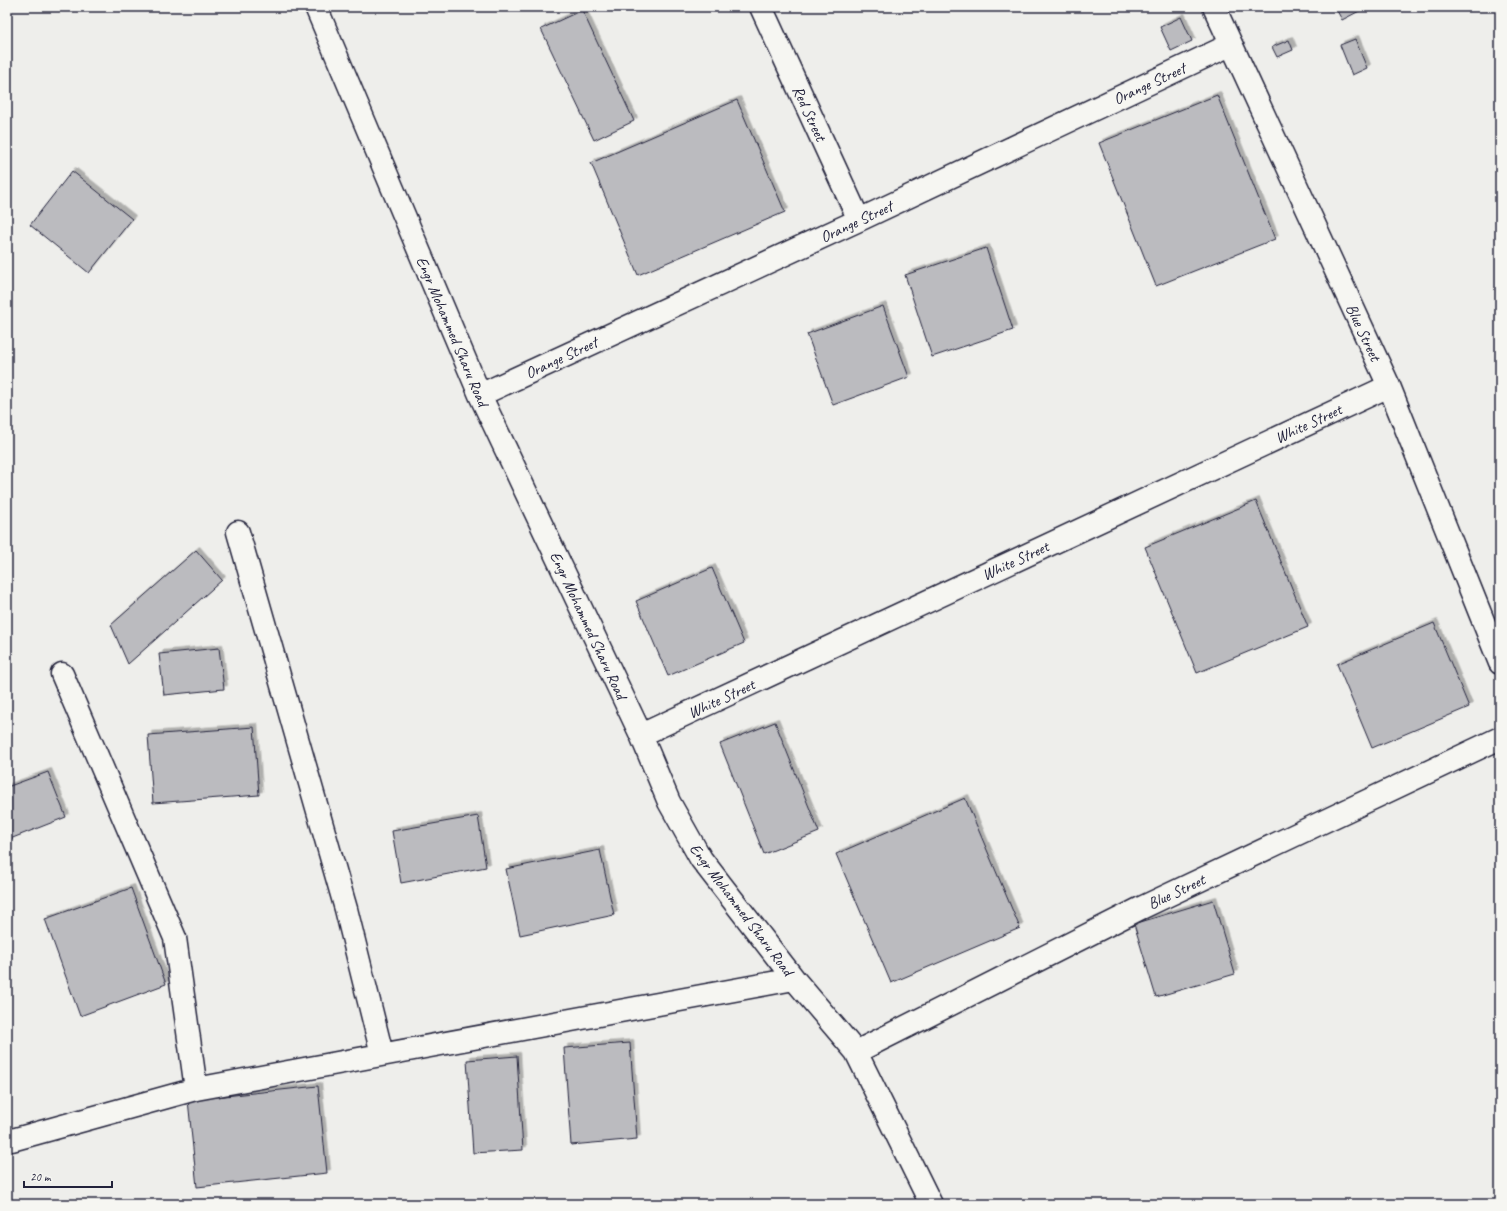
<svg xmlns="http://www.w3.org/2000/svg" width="1507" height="1211" font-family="Caveat,sans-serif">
<defs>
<filter id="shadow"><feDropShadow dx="3.5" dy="-3.5" stdDeviation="0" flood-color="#0004"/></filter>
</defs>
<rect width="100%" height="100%" fill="#eeeeeb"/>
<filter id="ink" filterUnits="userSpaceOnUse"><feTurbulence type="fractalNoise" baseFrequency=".025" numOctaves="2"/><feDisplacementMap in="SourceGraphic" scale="8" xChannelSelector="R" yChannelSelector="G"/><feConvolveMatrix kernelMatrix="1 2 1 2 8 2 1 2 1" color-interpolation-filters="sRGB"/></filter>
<g filter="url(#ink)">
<path fill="#bbbbbf" stroke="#22223b" filter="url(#shadow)" d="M1335 7H1367L1342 20Z
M582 10 634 121 594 140 541 29Z
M1181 17 1192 41 1171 51 1160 27Z
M1355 39 1367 68 1352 75 1340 45Z
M1289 40 1293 50 1277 57 1272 47Z
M1217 95 1275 239 1156 286 1099 143Z
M737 100 785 212 638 275 591 163Z
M72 171 132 219 89 273 30 225Z
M986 248 1013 330 932 357 905 275Z
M883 306 909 377 833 405 807 334Z
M1256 501 1308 627 1197 673 1145 547Z
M196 550 222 580 128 664 111 625Z
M712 568 744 643 668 676 636 601Z
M1434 623 1469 707 1372 748 1337 664Z
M219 648 224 689 164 695 159 654Z
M775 722 819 832 764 854 720 744Z
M254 727 259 795 153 803 148 735Z
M48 772 66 817 10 839 7 831V787Z
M965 798 1020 928 891 983 836 854Z
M478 816 486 867 401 883 392 831Z
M600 850 614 915 520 935 506 869Z
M131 888 166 984 80 1016 45 919Z
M1213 900 1235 974 1156 997 1134 924Z
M630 1043 637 1139 571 1145 564 1048Z
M517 1056 523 1150 473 1153 467 1060Z
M318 1086 327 1173 197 1187 188 1100Z"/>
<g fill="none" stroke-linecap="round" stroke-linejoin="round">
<defs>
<path id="minor" d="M316 7 480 395 641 735 669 802 701 859 794 979 856 1052 931 1204
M761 7 859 220
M1214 7 1389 386 1500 663
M480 395 859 220 1230 45
M238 532 346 909 382 1054
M62 674 175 938 196 1089
M641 735 1389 386
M856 1052 1141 908 1500 738
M7 1140H12L196 1089 794 979"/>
</defs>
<use href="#minor" stroke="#22223b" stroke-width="25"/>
<use href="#minor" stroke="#f6f6f2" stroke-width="22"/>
</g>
</g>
<g text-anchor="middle" stroke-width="3.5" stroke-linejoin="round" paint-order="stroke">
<g font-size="16" fill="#22223b" stroke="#f6f6f2">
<text transform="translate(1149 83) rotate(-25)" y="6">Orange Street</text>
<text transform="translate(810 113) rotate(65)" y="6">Red Street</text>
<text transform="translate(856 221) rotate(-25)" y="6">Orange Street</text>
<text transform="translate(453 331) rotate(67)" y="6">Engr Mohammed Sharu Road</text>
<text transform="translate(1364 332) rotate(65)" y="6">Blue Street</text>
<text transform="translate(561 357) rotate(-25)" y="6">Orange Street</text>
<text transform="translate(1308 423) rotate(-25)" y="6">White Street</text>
<text transform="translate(1015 560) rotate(-25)" y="6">White Street</text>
<text transform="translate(589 625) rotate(65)" y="6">Engr Mohammed Sharu Road</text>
<text transform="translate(721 698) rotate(-25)" y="6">White Street</text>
<text transform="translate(1176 891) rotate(-25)" y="6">Blue Street</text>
<text transform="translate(742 909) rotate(53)" y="6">Engr Mohammed Sharu Road</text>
</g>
</g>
<rect width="1507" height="1211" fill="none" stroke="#f6f6f2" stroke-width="24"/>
<rect x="12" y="12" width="1483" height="1187" fill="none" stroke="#22223b" stroke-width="1.5" filter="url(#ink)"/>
<path d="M24 1181v6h88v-6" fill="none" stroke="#22223b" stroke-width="2"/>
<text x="30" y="1181" font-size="12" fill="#22223b" stroke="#f6f6f2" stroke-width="3" paint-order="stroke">20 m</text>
</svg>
